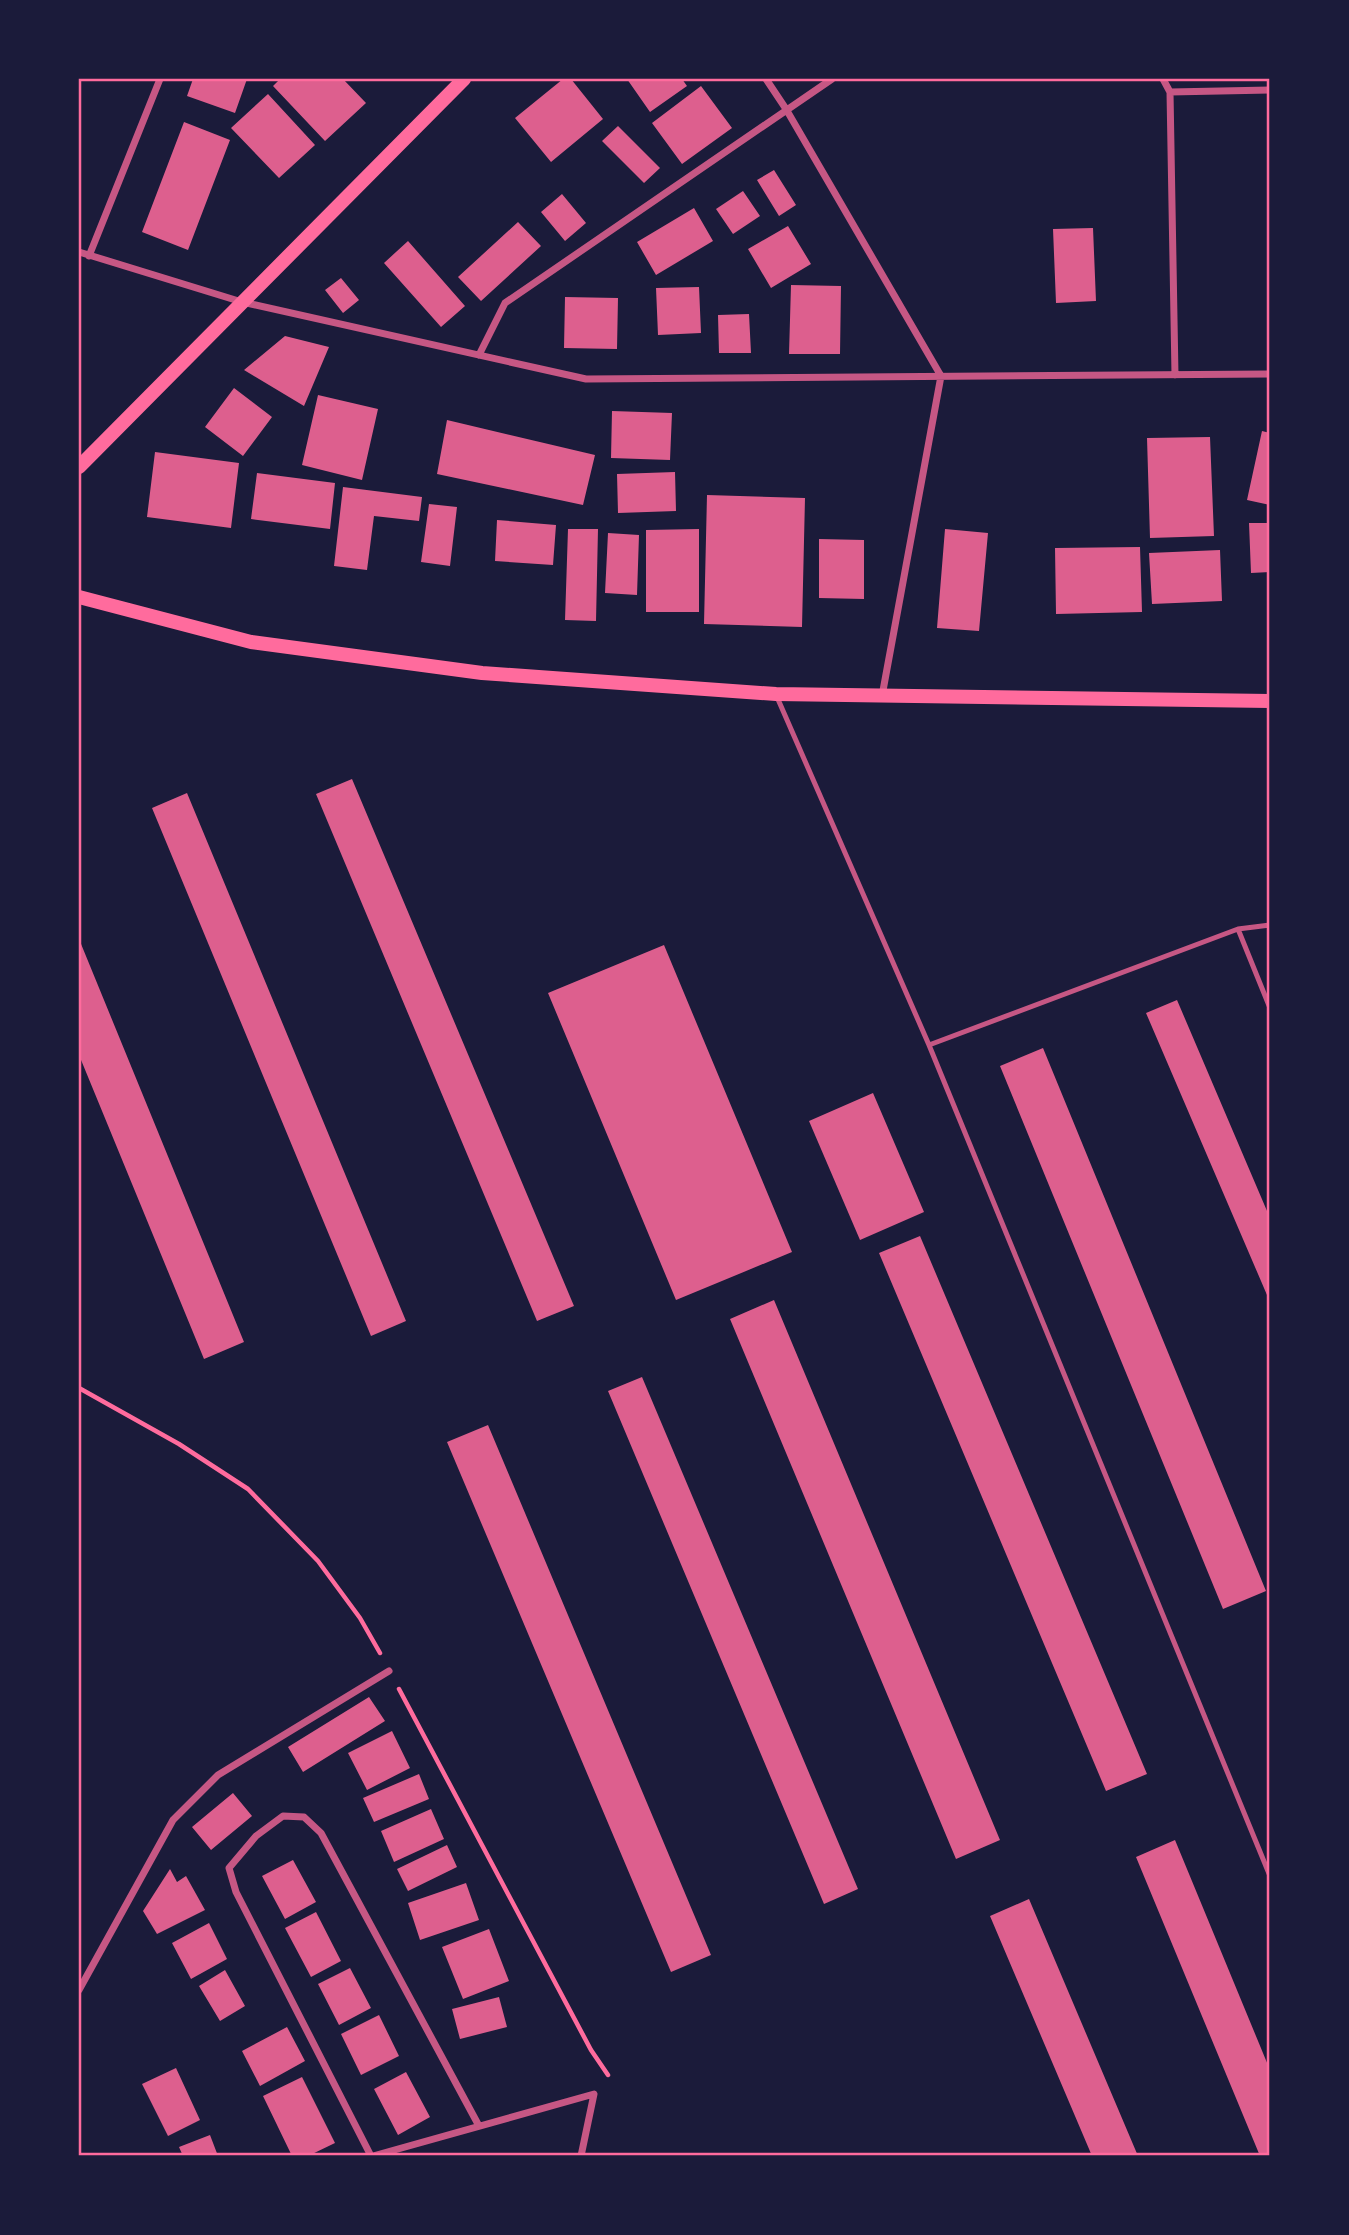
<svg xmlns="http://www.w3.org/2000/svg" width="1349" height="2235" font-family="Commissioner,sans-serif">
<rect width="100%" height="100%" fill="#1b1b3a"/>
<path fill="#dd5f8e" d="M193 79H247L235 113 187 96Z
M280 79H343L366 103 325 141 273 86Z
M563 79H571L603 119 551 162 515 118Z
M627 79H682L687 86 650 112Z
M701 86 732 128 682 164 652 123Z
M268 94 315 145 279 178 231 128Z
M184 122 230 140 188 250 142 232Z
M618 126 660 168 644 183 602 141Z
M774 170 796 205 779 216 757 180Z
M743 191 760 216 733 234 716 209Z
M562 194 586 223 565 241 541 212Z
M694 208 713 241 656 275 637 242Z
M518 222 541 246 481 301 458 277Z
M788 226 811 264 771 288 748 249Z
M1093 228 1096 301 1056 303 1053 229Z
M408 241 465 306 441 327 384 263Z
M341 278 359 300 343 313 325 290Z
M791 285 841 286 840 354H789Z
M699 287 701 333 658 335 656 288Z
M565 297 618 298 617 349 564 348Z
M749 314 751 353H719L718 315Z
M285 336 329 347 304 406 244 370Z
M234 388 272 417 243 456 205 427Z
M318 395 378 409 362 480 302 465Z
M612 411 672 413 670 460 611 458Z
M447 420 595 455 583 505 437 474Z
M1262 431 1270 433V505L1247 500Z
M1210 437 1214 536 1150 538 1147 438Z
M155 452 239 463 231 528 147 517Z
M675 472 676 511 618 513 617 474Z
M257 473 335 483 330 529 251 519Z
M343 487 422 497 419 521 374 516 367 570 334 566Z
M707 495 805 498 802 627 704 624Z
M429 504 457 507 450 566 421 562Z
M497 520 556 525 553 565 495 561Z
M1249 523H1270V572L1251 573Z
M568 529H598L596 621 565 620Z
M699 529V612H646V530Z
M945 529 988 533 979 631 937 628Z
M608 533 639 535 637 595 605 593Z
M819 539 864 540V599L819 598Z
M1140 547 1142 612 1056 614 1055 548Z
M1220 550 1222 601 1152 604 1149 553Z
M352 779 574 1306 537 1321 316 794Z
M187 793 406 1321 371 1336 152 808Z
M79 939 244 1342 204 1359 79 1055Z
M664 945 792 1252 676 1300 548 993Z
M1177 1000 1270 1218V1302L1146 1013Z
M1043 1048 1266 1591 1223 1609 1000 1066Z
M873 1093 924 1212 860 1240 809 1121Z
M920 1236 1147 1774 1106 1791 879 1253Z
M774 1300 1000 1840 956 1859 730 1319Z
M642 1377 858 1889 824 1904 608 1391Z
M488 1425 711 1955 671 1972 447 1442Z
M369 1697 385 1721 303 1772 288 1747Z
M392 1731 410 1768 367 1790 348 1753Z
M419 1774 429 1799 374 1822 363 1798Z
M233 1793 252 1816 211 1850 192 1827Z
M431 1809 444 1839 394 1862 381 1831Z
M1175 1840 1270 2070V2156H1260L1136 1857Z
M447 1845 457 1867 408 1891 397 1869Z
M293 1860 316 1902 285 1919 262 1876Z
M170 1869 177 1882 186 1876 205 1910 157 1934 143 1911Z
M466 1883 479 1920 420 1940 408 1903Z
M1029 1899 1138 2156H1092L990 1916Z
M316 1912 341 1961 311 1977 285 1928Z
M209 1923 227 1959 191 1979 172 1943Z
M489 1929 509 1981 463 1999 442 1947Z
M350 1968 371 2008 339 2025 318 1984Z
M225 1970 245 2006 220 2021 199 1986Z
M499 1997 507 2027 460 2039 452 2009Z
M379 2015 399 2056 361 2075 341 2034Z
M287 2027 305 2061 260 2086 242 2051Z
M176 2068 200 2120 168 2136 142 2084Z
M406 2072 430 2117 398 2135 374 2089Z
M302 2077 335 2143 308 2156H292L263 2096Z
M210 2135 218 2156H183L179 2147Z"/>
<g fill="none" stroke-linecap="round" stroke-linejoin="round">
<path stroke="#ff6b9d" stroke-width="4.5" d="M79 1388 179 1444 248 1489 318 1561 360 1618 380 1653
M399 1689 591 2050 608 2075"/>
<path stroke="#c65784" stroke-width="5" d="M777 697 929 1045 1270 1876
M1238 929 1270 1008
M929 1045 1238 929 1270 925"/>
<path stroke="#c65784" stroke-width="7" d="M766 79 786 109 941 376 882 696
M1163 79 1170 92 1175 375
M1170 92 1270 90
M79 252 242 302 586 379 1270 374
M89 256 160 79
M479 355 505 303 832 79
M79 1990 173 1820 218 1775 389 1671
M371 2156 236 1892 229 1868 256 1836 283 1816 304 1817 321 1833 479 2126
M373 2156 594 2094 581 2156"/>
<path stroke="#ff6b9d" stroke-width="14" d="M79 467 464 79
M79 597 251 642 482 673 776 694 1270 701"/>
</g>
<rect width="1349" height="2235" fill="none" stroke="#1b1b3a" stroke-width="161"/>
<rect x="80" y="80" width="1188" height="2074" fill="none" stroke="#ff6b9d" stroke-width="2.5"/>
</svg>
